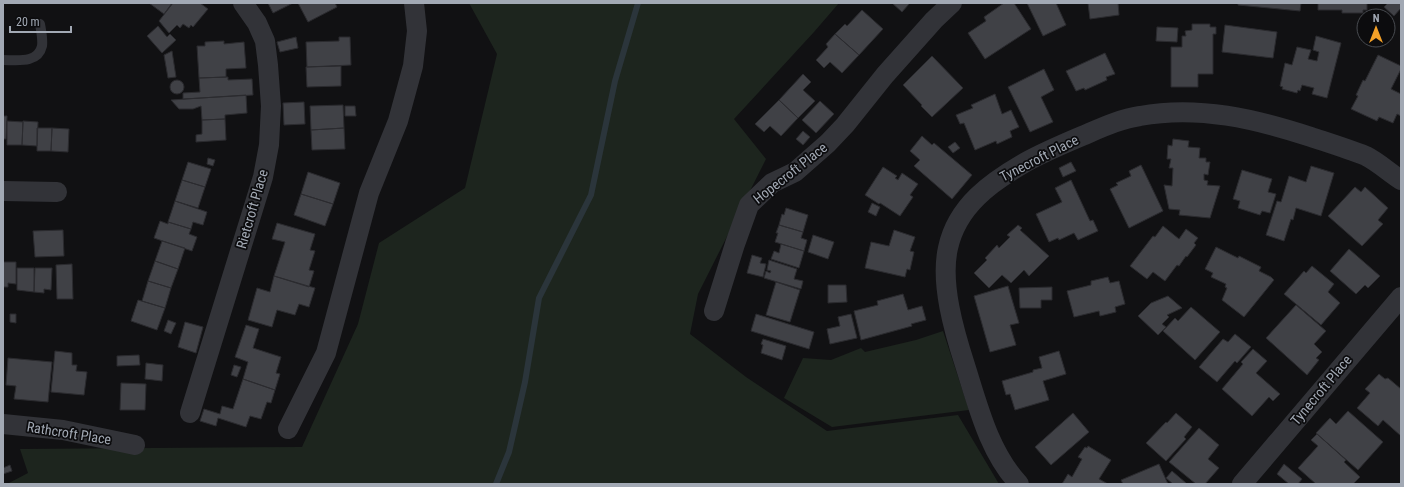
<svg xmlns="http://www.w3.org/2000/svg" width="1404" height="487" font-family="'Roboto Condensed',sans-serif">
<rect width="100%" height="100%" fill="#111113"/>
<path fill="#1d251e" d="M469 3H839L814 32 734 119 766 159 698 294 690 334 746 377 827 431 958 415 999 484H7L28 473 20 449 302 447 358 324 379 243 465 188 497 54Z
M943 331 969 410 832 427 784 398 803 358 831 360 861 348 865 352 916 340Z"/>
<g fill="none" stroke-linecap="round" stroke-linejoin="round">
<path stroke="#2b353b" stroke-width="6" d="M496 484 509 452 525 382 539 298 591 195 615 81 638 3"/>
</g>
<path fill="#404146" stroke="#2b2b2f" d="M149 3H172L164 14Z
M173 3H200L208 9 193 27 191 25 189 28 183 24 180 28 177 25 169 33 159 21Z
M268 3H293L273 13Z
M298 3H335L337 7 308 22Z
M892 3H908L909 4 902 12Z
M1004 3H1014L1031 29 985 59 968 33 986 21 984 17Z
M1027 3H1056L1066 25 1043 36Z
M1088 3H1118L1119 15 1090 19Z
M1238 3H1301L1300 11 1238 5Z
M1318 3H1367V10H1363V13H1342V10H1318Z
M1388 3H1401V8L1394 16 1384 7Z
M862 10 883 29 859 55 835 34 845 24 847 26Z
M1192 24H1210V27H1216V34H1213V74H1198V87H1171V47H1182V36H1186L1185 31 1192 30Z
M1225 25 1277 32 1273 58 1222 52Z
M158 26 167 37 170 34 176 40 162 53 147 36Z
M1157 27 1178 28 1177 42 1156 41Z
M835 34 859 55 842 73 830 62 824 68 816 60 828 47 826 44Z
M1316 36 1341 43 1327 98 1312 94 1314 88 1302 85 1300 91 1298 90 1297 93 1282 89 1283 87 1280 86 1285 63 1292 65 1297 47 1311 50 1308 59 1317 61 1319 52 1313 50Z
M296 37 298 48 280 52 277 42Z
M339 37H350L351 65 307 67 306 42 339 41Z
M224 41V44L244 42 246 68 226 69V77L199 78 197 46H205V42Z
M172 51 176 77 168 78 164 55Z
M1105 53 1115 74 1106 77 1107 80 1085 90 1084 88 1076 91 1066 71Z
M1378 55 1401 66V69L1391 89 1401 94V116L1397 114 1393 123 1379 117 1377 121 1351 109 1358 96 1356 95 1363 80 1365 81Z
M932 56 963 88 932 117 921 106 922 105 903 85Z
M341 66V86L307 87 306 67Z
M1044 69 1054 90 1041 97 1053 122 1030 132 1008 87Z
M803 74 811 82 803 90 815 101 798 118 779 100Z
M228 77V80L252 79 253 95 183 99V93L200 92 199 78Z
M170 87a7 7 0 1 1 14 0a7 7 0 1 1-14 0Z
M995 94 1002 114 1011 110 1019 127 1010 131 1012 137 997 144 996 141 975 150 964 123 960 124 956 115 973 108 971 105Z
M246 95 247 113 225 115V119L202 120 201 106 193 109H179L171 100Z
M779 100 798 118 781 136 770 126 764 132 755 124Z
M820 101 834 114 816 133 802 120Z
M304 102 305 124 284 125 283 103Z
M343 105 344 128 311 130 310 106Z
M345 106H355L356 116H345Z
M3 116H7L6 139H3Z
M225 119 226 140 196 142V135L202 134V120Z
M7 121 23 122 22 145H7Z
M23 121 38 122 37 146 22 145Z
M37 128H52L51 151H37Z
M52 128 69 129 68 152 51 151Z
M344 128 345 149 312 150 311 130Z
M803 131 810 137 803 145 796 139Z
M922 136 932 145 934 143 972 175 952 199 914 166 920 160 910 151Z
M1173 139 1189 141 1188 147 1200 148 1199 158H1206V162H1210L1208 175 1204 174V180L1208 181 1207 185 1220 186 1210 218 1179 215 1180 210 1169 209 1164 185 1172 186 1173 168H1169L1171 159H1167L1168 145 1172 146Z
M955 142 960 148 953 153 948 147Z
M208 158 215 160 213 166 207 164Z
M188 162 211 169 205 187 182 180Z
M1071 162 1076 171 1063 177 1059 168Z
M1141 165 1163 211 1129 228 1110 189 1118 185 1116 183 1131 176 1129 171Z
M1311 166 1334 173 1321 216 1296 208 1293 220 1291 219 1284 241 1266 235 1277 201 1281 202 1289 176 1306 182Z
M883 167 897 176 895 178 898 180 902 173 918 184 910 195 913 197 900 216 880 203 879 204 865 195Z
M1242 170 1272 179 1268 192 1276 194 1270 213 1262 211 1260 215 1238 208 1240 201 1233 199Z
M308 172 340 183 333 204 301 194Z
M182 180 205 187 198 208 175 201Z
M1071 180 1090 221 1093 220 1098 231 1078 240 1074 233 1059 240 1058 238 1049 242 1036 214 1062 202 1055 188Z
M1355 187 1361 192 1365 187 1388 208 1378 220 1383 224 1362 246 1328 216Z
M301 194 333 204 325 226 294 215Z
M175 201 207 212 203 225 193 222 191 229 168 222Z
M872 203 880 207 876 216 868 212Z
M786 208 808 215 803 232 779 225 782 214 784 215Z
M160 221 168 224V222L191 229 189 234 197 237 192 251 154 238Z
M277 223 315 234 310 250 315 251 309 270 314 271 309 287 274 276 285 242 272 239Z
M779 225 803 232 801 238 807 240 804 251 775 242 778 233H776Z
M1018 225 1022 228 1020 230 1049 256 1029 276 1024 270 1011 283 1002 275 989 288 974 273 987 260 985 258 997 245 999 248 1010 237 1007 235Z
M1163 226 1179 239 1186 229 1198 238 1194 243 1196 245 1187 257 1186 256 1179 266 1177 265 1165 281 1153 272 1147 279 1130 266 1153 236 1155 237Z
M63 230 64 256 35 257 33 231Z
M894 230 915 237 910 251 914 252 910 270 907 269 905 277 865 268 871 242 889 246Z
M813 235 834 242 828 259 808 252Z
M162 241 185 248 178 269 155 261Z
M781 244 804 251 799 268 771 259 774 251 779 253Z
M1216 247 1238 258 1239 256 1261 267 1259 271 1271 277 1274 280 1244 317 1222 300 1227 288 1225 287 1226 284 1211 277 1213 273 1205 269Z
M1349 249 1380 276 1368 288 1365 285 1356 294 1330 271Z
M752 255 762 258 760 263 766 264 763 277 747 273Z
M769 260 797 269 794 279 803 281 801 289 764 278 766 271 770 273 771 271 767 270Z
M155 261 178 269 171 288 148 281Z
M3 262H16V284L8 283V287H3Z
M72 264 73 299H57L56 265Z
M1312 266 1334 284 1328 292 1340 303 1321 325 1284 294 1304 271 1306 273Z
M17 268H34V292L17 290Z
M35 268H52L51 290 44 289V293L34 292Z
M274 276 315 288 309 307 299 304 295 315 277 310 272 327 248 320 257 288 270 292Z
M1108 277 1110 283 1119 281 1125 304 1115 307 1116 312 1100 316 1099 311 1074 317 1067 291 1091 285V281Z
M148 281 171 288 165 308 142 301Z
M776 282 800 290 790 322 766 315Z
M828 285H846L847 302 828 303Z
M1008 286 1019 323 1010 325 1016 345 990 352 974 296Z
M1052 287V300H1041V308H1020L1019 288Z
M903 294 908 310 922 306 926 320 911 324 912 326 861 340 854 311 878 305 877 301Z
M1168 296 1182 308 1167 315 1169 317 1162 324 1166 327 1158 335 1138 316 1151 303Z
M138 300 165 308 157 330 131 321Z
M1296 305 1326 331 1314 344 1322 352 1316 358 1319 360 1307 375 1266 338Z
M1191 307 1220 332 1195 360 1163 331 1175 318 1178 321Z
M10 314H16V323L10 322Z
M756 314 814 332 809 349 751 331Z
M851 314 857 338 830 344 827 329 840 326 838 317Z
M168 320 176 323 171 334 164 331Z
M185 322 203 327 196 353 178 347Z
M246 325 259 329 253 348 281 357 276 373 280 374 275 390 243 379 248 362 235 357Z
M1235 334 1251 347 1237 363 1235 361 1217 382 1199 367 1223 339 1228 342Z
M763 339 786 346 782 360 761 353 763 345 761 344Z
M1253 349 1267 361 1256 373 1280 394 1273 401 1269 397 1252 416 1222 389 1243 364 1241 362Z
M55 351 72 353V365H77L76 371 87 372 84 395 51 392Z
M1059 351 1066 374 1043 381 1049 400 1015 410 1010 394 1006 395 1002 381 1033 372V370L1042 368 1039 357Z
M139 355 140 365 117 366V356Z
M8 358 52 362 48 402 14 399 16 386 6 385Z
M146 363 163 365 162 381 145 379Z
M234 365 241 367 237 377 231 375Z
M1379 374 1385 379 1388 378 1401 389V436L1383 420 1378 426 1357 408 1370 393 1365 389Z
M243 379 275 390 271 403 267 402 261 419 250 416 246 427 218 418 216 426 200 421 204 409 220 414 222 406 233 409Z
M121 383 146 384 145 410H120Z
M1348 411 1383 442 1358 470 1316 433 1330 418 1336 424Z
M1073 413 1089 432 1051 465 1035 447Z
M1176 413 1192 427 1184 437 1186 439 1166 461 1146 443 1166 422 1167 423Z
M1199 428 1219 445 1208 459 1219 468 1205 484H1196L1169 462Z
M1317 434 1346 460 1344 462 1360 477 1353 484H1316L1298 468 1318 446 1311 440Z
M1088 446 1111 460 1099 479 1108 484H1062L1068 474 1072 477 1082 459 1078 457 1085 447 1087 448Z
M1159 464 1168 484H1123L1121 480Z
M1284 464 1302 479 1298 484H1289L1277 474Z
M10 465 12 471 3 474V468Z
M1172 471 1186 483 1185 484H1173L1166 478Z"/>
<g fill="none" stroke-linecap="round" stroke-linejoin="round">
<path stroke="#323338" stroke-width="10" d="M3 60C16 60 38 64 42 46 43 39 41 30 40 24"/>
<path stroke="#323338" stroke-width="20" d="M3 191 57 192
M714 311 735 244 749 205 772 183 795 172 828 143 845 125 885 75 934 20 952 3
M190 413 263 177 269 145 271 106 268 65 265 41 257 23 243 3
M3 424 63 430 135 445
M288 429 326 353 369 193 398 121 413 66 417 31 414 3
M1019 484C989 452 978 406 965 365 954 331 940 283 948 248 957 206 991 182 1026 162 1044 152 1063 144 1082 136 1101 128 1120 119 1140 116 1198 105 1256 119 1311 137 1329 143 1348 149 1366 156 1378 162 1390 173 1401 180
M1242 484 1401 297"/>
</g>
<g text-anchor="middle" stroke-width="3.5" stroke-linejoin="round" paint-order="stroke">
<g font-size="14" fill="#a2a9b4" stroke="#0c0c0e">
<text transform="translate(1039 158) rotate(-27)" y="5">Tynecroft Place</text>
<text transform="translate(790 173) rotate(-38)" y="5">Hopecroft Place</text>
<text transform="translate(252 209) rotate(-74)" y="5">Rietcroft Place</text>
<text transform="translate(1321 390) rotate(-50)" y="5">Tynecroft Place</text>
<text transform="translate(69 433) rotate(9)" y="5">Rathcroft Place</text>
</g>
</g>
<rect width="1404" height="487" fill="none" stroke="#a2a9b4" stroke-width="8"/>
<g transform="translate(1376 28)"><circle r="19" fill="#0c0c0e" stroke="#484b50"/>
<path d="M0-3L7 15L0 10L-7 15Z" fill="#f4a128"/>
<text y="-6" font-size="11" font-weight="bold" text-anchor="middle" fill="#a2a9b4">N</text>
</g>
<path d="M10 26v6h61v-6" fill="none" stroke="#a2a9b4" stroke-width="2"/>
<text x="16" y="26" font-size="12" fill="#a2a9b4" stroke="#0c0c0e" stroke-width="3" paint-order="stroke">20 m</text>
</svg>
